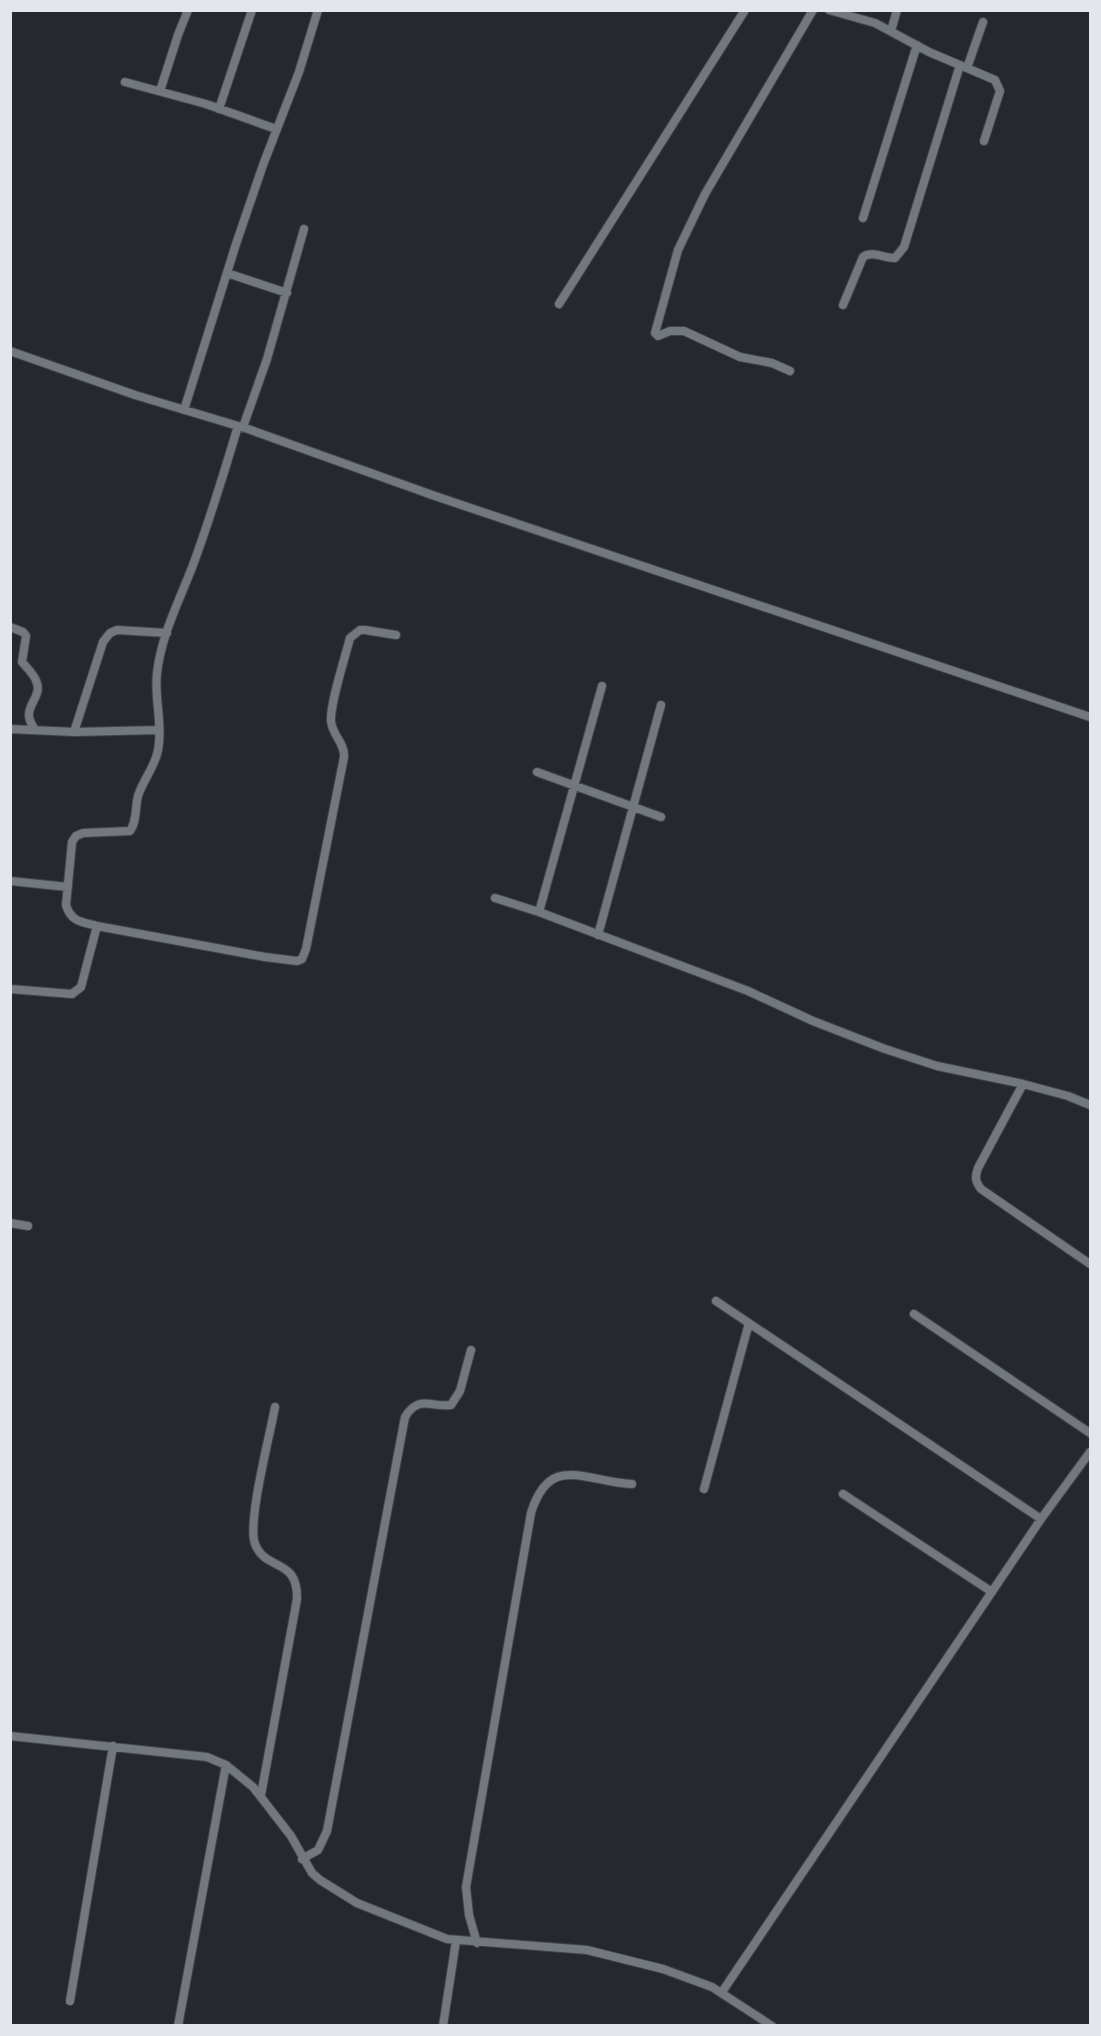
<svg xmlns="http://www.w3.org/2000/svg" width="1101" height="2036" font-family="Manrope,sans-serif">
<rect width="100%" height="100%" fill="#25292f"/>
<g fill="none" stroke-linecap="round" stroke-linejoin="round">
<defs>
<path id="minor" d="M829 10 875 23 929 52 995 80 1000 91 984 141
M891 31 897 10
M967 68 983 22
M125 82 206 104 276 129
M160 91 178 35 188 10
M219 109 252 10
M863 218 917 45
M227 273 287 293
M559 304 745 10
M843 305 863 257C873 250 885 259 895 258L904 247 960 65
M10 351 135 395 248 429 435 496 1090 717
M790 371 772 363 740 357 684 331H670L658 336 655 333 678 250 705 194 813 10
M184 410 236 244 263 165 299 72 318 10
M243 427 267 359 304 229
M10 627 23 632 26 636 22 662C27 668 35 675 37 683 41 696 28 704 29 716 29 721 33 726 35 730
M10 729 74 732 159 730
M74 732 103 642 110 633 117 630 167 633
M537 772 661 817
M10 881 68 887
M495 898 539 912 748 991 813 1021 885 1049 937 1066 1023 1084 1068 1096 1090 1105
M539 912 602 686
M97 926 265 957 297 961 302 959 306 949 344 757C345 743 332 735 331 721 330 703 345 658 350 638L360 630H365L396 635
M598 935 661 705
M10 989 72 994 81 987 97 926C82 922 71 922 66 905L72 842 76 836 83 833 130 831C137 822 135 807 138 796 143 780 155 767 158 750 163 724 154 698 157 673 161 636 180 599 193 565 210 519 224 473 238 426
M1023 1084 978 1168C975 1177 975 1181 981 1189L1090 1264
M10 1223 28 1226
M716 1301 1041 1519
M914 1314 1090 1433
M704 1489 749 1323
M843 1494 992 1592
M10 1736 207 1757 226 1765 253 1787 291 1836 312 1873 320 1880 357 1903 447 1939 587 1950 663 1969 712 1987 772 2026
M261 1795 297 1599C298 1557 266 1572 255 1544 247 1522 270 1435 275 1407
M302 1859 318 1850 327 1831 405 1417C419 1394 432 1408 451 1405L460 1391 471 1350
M477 1943 469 1915 466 1887 531 1513C550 1452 585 1482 632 1484
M722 1992 1041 1519 1090 1452
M70 2001 113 1746
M178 2026 226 1765
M443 2026 456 1941"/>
</defs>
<use href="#minor" stroke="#41454a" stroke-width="10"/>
<use href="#minor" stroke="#73787e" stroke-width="8"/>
</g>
<rect width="1101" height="2036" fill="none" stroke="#e3e6ea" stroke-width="24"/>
</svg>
